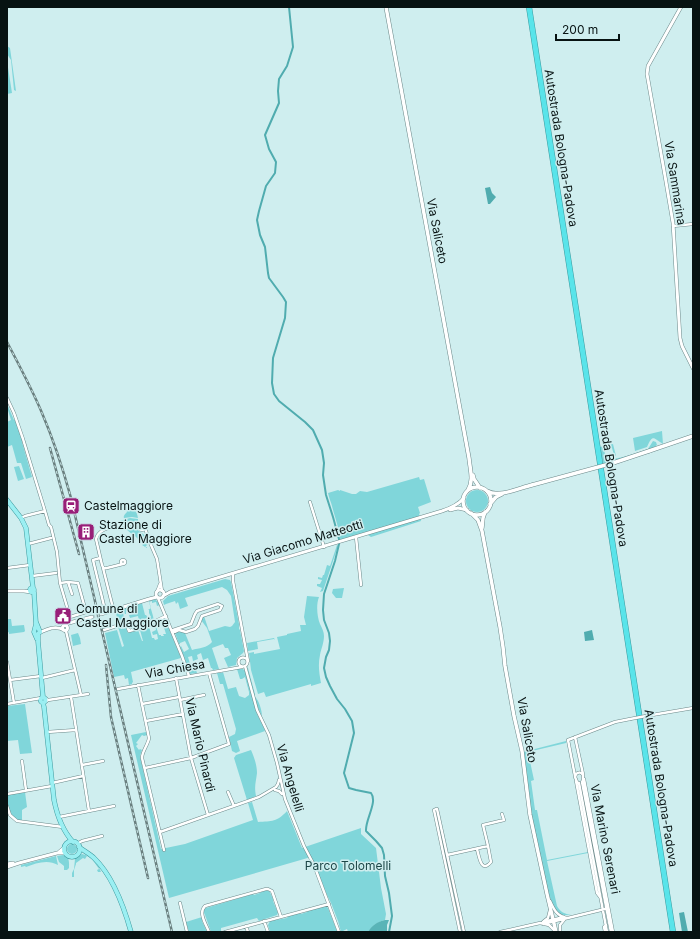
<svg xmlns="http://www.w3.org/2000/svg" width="700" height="939" font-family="Inter,sans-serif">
<rect width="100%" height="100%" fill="#cfeeef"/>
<path fill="#80d6da" d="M7 46 10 48 16 91 14 90 11 60 7 54Z
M7 61 12 93 7 94Z
M7 401 9 403 7 404 14 420H16L17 423H16L21 437H22L23 441 22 442 32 477 26 479 21 463H17L12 445 7 447V422L11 420 7 407Z
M662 431 663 444C653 438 653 434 647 447L635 451 633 438Z
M653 441 656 442 657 445 653 448 622 459 603 464 600 447 613 444 616 456 614 455 612 448H605C604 451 605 456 606 459 615 461 639 452 648 449Z
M19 466 24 479 18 481 14 467Z
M419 477 420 480 424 479 431 502 418 507 420 513 419 514 421 521 371 537 366 534 340 542C340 530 335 518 332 506 331 502 329 498 328 493L338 490 340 491V490L352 494H356L360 491 367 492Z
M466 501a11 11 0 1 1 22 0a11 11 0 1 1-22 0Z
M128 504C134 506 137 512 138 518L132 517 124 518C123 516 125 514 127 512L126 508H123L122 506Z
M130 518 138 519V523C125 523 114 526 102 530L100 527Z
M126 526H135C136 528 137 530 139 531 144 535 145 534 148 542L147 545 145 547H147V548L142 545 143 544 135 536H134L126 529 128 528V527Z
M337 545 338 546 323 591 320 592 322 588 317 586V584H320L322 580 318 579V577L322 578 323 575H324L327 565 330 566Z
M225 579 230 580 231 582 239 624V629L240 630 244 651 243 653 237 658 236 665 228 667 224 658 231 655 228 648H225L223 644 212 648 219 669 213 670 212 668H211L208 658 203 660 201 653 197 655 198 659 193 661 192 656 188 657 191 667H195L197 673 190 674 180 647 181 646 184 652 189 649 185 641 180 643V644H179L175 633 179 631 185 633 192 650C199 648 207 648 212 642L207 628 201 620 204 616 209 631 225 626 230 627 232 626 235 622 231 596 227 590 222 587 185 598 188 606 180 609 178 602 176 604 175 601 166 604 164 605 163 601 168 596Z
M344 588 342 598H336L332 593 333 589Z
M307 596 319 597C316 605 317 616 320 624 322 628 324 632 324 636 324 643 321 649 320 655 318 664 319 673 321 683L311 686V684L266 697 264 692 258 694 251 670 249 653 254 652V654L280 649 277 637 287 635V634L301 631 300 625H306L304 617Z
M155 599 158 602 160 605 157 606 156 602 152 603V601L149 602 153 616 154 621 149 622 147 618H146L148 623 140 626 138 616 130 618 129 615 133 614 132 610 126 611V614H125L124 611 123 612 124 619 118 620 115 611 142 603 145 615H146L148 618 151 617 149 613V610H148L151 608 149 601Z
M7 619H11L12 626 24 625 25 631 24 632 9 634V632L7 633Z
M165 619 181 658 131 672 133 682 132 683V684L129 685 128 678 125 679 124 675 114 677 105 633 117 630 122 647 124 646 118 627 120 626 121 629 125 628 124 625H125L128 633 138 630 142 641H143L140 630 149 626 152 638H154L155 640 158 639 157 634 153 635 152 632 156 630 155 626 150 627V626L155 624 159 635H161V636H164L163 634H166L162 621Z
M78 633 80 638 77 639 80 638 81 644 73 646 71 635Z
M274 638 275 640 274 639 257 642 258 649 248 651 247 643Z
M247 667 248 668 255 694V697C259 700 262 711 262 716 254 702 251 683 247 667Z
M237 669H243L245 671 257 714 263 726 265 731 237 741 240 751 236 753 232 751 229 737 235 734 236 729 223 684H220L217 673H222L223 672 228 689 236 687 239 696 245 698 249 695V692L245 677 242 679H240Z
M25 704 32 753 20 754 18 740 7 741V706Z
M146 732 147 735 144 736 142 735 136 743 138 744 136 746 139 750 140 749 142 750 140 756 161 849 185 844 253 820 248 803 252 802 258 822C272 821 277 822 287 811L302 848 361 828V834L376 848 381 888 386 914 385 920C377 922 372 926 368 932H348L347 929 341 932 338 921 331 903 327 895 314 863 311 857 169 898 131 735Z
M566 741V743L528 752 534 780 531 781 535 810H537L547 860 588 852V853L547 861 557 906C560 912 565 914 571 915H562L557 912 554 908 547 890 532 818 523 752Z
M251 750C254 757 257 765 257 773 256 782 254 786 256 796L247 800 234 758 236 755Z
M25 792 27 807 22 810V821C9 818 8 807 7 796V795Z
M67 849a5 5 0 1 1 10 0a5 5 0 1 1-10 0Z
M82 854C92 856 98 864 101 872H98L97 870 99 869 92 859H91L90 857 87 856 85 859 83 858 76 863V864L74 870V877H72V873L74 869 75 859 79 855Z
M63 855C70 857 69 862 69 868L67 870H64V866L59 862 57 856Z
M56 856 58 865C48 859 36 863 26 867L25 866 21 867V865Z
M267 890 270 892 273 899V901L278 913 277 915 259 921 257 918 221 928V931L211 932 205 915 204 913V909L206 908 253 894 254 895 260 893 261 892Z
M326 906 328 908 337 931 336 932 334 931 331 932H270L268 925 270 921 287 918 288 916 300 913 301 914 307 912 308 911Z
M202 917 203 919 202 921 207 932H189L186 922Z"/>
<path fill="#59b4b7" d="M385 920H389L387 925V932H368C372 925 377 922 385 920Z"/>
<path fill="#50acaf" d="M490 187 492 193 496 197 490 204H488L485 188Z
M592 630 594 640 585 641 584 632Z
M684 912 688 932H682L679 913Z"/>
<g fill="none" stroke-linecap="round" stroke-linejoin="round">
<path stroke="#50acaf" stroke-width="2" d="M289 7 293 47 287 66 279 79 278 91 279 103 265 135 269 149 276 162 275 173 266 186 259 211 257 220 260 235 265 247 268 273 269 278 283 297 286 302 285 318 273 358 272 383 274 394 279 401 305 422 313 430 322 450 324 463 323 475 326 495 333 517 339 539V544L335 561 324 594 323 610 324 620 329 633 330 641 329 650 326 657 324 668 326 677 330 686 337 699 345 709 352 721 354 733 344 773 349 788 356 790 371 793C378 802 365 820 366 831L376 841 382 848 384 855 385 876 389 893 392 916 389 932"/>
<path stroke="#b1cdce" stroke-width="3" stroke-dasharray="3 1.5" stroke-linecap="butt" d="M92 617 101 614"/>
<defs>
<path id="minor" d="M673 226 693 224
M7 398 14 413 23 439 45 511 25 516 21 518
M310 502 324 547
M45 511 49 525 51 527 57 552 60 583 70 617
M139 527a3 3 0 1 1 6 0a3 3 0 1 1-6 0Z
M145 527 148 538 157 559 162 591
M356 537 361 585
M28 544 51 538
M100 558 93 560 105 610
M121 562a2 2 0 1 1 4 0a2 2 0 1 1-4 0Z
M123 564 107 568C104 569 103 568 102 565L96 539C99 524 129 524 141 524
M7 568 30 565
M103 568 113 608
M233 574V581L248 661
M32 576 56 573
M68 582 78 583 86 612 70 617
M60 583 68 582 72 594
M157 592 160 584
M158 598 182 656 189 676
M218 604 222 606 220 610 202 616 198 626 195 629 186 632 179 630 175 632 173 631V630L191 624 195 614 197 611Z
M65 625 64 621 69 620 70 617
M104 630 126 623 129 631 141 628 166 616
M66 631 81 695
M238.5 662a4.5 4.5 0 1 1 9 0a4.5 4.5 0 1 1-9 0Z
M7 662 14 703
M245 666 257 710 269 735 277 763 285 799 304 846 314 865 339 932
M42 678 75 670
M176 678 191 758 208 815
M10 680 41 676
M138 685 149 738C148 745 142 751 142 758L164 850
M118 689 242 667
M71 697 89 811
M48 700 88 694
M180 700 204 695
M45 702 48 700 45 698
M7 704 41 698
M142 704 179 697
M646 716 693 708
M146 721 183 714
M47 732 76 730
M575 737 583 774
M22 761 26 790
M82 765 103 761
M145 768 191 758 229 744 209 673
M575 776 568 740 615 722 630 719
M584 779 613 932
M576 781 597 893 600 897
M52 783 83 776
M275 790 279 791 282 794
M228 792 234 806
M7 794 52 786
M7 806 10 815 17 821 63 827
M59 817 114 806
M160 832 259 797 276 787 278 784 279 780
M77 844 82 841 102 836
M477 849C479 856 481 874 491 862L488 846
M447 855 488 846 483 825 504 820 502 814
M550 901C554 910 557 916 567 918
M180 903 187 932
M264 921 268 932
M544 921 548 918 550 910
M543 922 564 917
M543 924 605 909
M246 926 248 932
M209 932C206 924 198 913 205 906L266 889H268L272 891 281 917
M225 932 329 904
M460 932 434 810 436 809H437L464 932
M500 932 540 923 549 925 554 930
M560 932V925L564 920
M605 932 604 927 606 925
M607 932 579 783 577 782 575 777 576 774C579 772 581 772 583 775V780L582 782 611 932"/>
<path id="tertiary" d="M681 7 648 66 647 74 665 176 673 223 680 338 682 346 693 368
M450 510 458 508 467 510
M156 594a4 4 0 1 1 8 0a4 4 0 1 1-8 0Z
M7 591H24L31 592
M163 596 170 592 442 511C451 508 458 505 464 498
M101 614 149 599 157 597
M65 625 69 623 92 617
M62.5 628a2.5 2.5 0 1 1 5 0a2.5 2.5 0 1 1-5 0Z
M39 633C47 629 56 625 64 630
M59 852 64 848
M7 864 13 863
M7 867 19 863 57 853H65"/>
<path id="secondary" d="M386 7 469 458C470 469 474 481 468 490
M649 451 693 436
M473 475 474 479 480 488
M463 501a14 14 0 1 1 28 0a14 14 0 1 1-28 0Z
M487 491C499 498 519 488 532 485
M490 504 496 497 502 494
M471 513 478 520 482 531 500 627 503 647 505 666 514 716 522 751 530 815 547 894 556 932
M482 528 483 518 485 512"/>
<path id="primary" d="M7 500 21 518 26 528 33 588
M30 590a2 2 0 1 1 4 0a2 2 0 1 1-4 0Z
M34 592 36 624 34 632 37 639
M36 622 40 632 38 634V641L43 697
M40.5 700a2.5 2.5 0 1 1 5 0a2.5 2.5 0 1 1-5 0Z
M43 703 44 707 54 800C57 815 63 831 73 842
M64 849a8 8 0 1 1 16 0a8 8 0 1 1-16 0Z
M79 847C84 851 90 854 94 858 113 876 124 907 131 932"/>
<path id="motorway" d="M529 7 673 932"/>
</defs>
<use href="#minor" stroke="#6c898a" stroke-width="3.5"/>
<use href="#tertiary" stroke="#6c898a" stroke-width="4"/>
<use href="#secondary" stroke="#6c898a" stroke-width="4.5"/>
<use href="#primary" stroke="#3c9a9e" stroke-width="5"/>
<use href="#motorway" stroke="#3c9a9e" stroke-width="6"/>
<use href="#minor" stroke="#fff" stroke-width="2.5"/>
<use href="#tertiary" stroke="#fff" stroke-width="3"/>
<use href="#secondary" stroke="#fff" stroke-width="3.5"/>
<use href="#primary" stroke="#9beff2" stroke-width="4"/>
<use href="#motorway" stroke="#59e4ea" stroke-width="5"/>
<defs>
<path id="rail" d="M7 342C19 365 32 389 42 413 54 441 63 469 71 498L172 932
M50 448 79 554
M106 665 111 717 148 878"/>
</defs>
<use href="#rail" stroke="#697e7e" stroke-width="2.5"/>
<use href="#rail" stroke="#cfeeef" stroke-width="1" stroke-dasharray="3" stroke-linecap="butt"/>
<defs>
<path id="minor-bridge" d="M630 719 646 716"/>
<path id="secondary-bridge" d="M532 485 613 463 649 451"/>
</defs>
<use href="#minor-bridge" stroke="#6c898a" stroke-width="3.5" stroke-linecap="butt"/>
<use href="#secondary-bridge" stroke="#6c898a" stroke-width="4.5" stroke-linecap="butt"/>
<use href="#minor-bridge" stroke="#fff" stroke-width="2.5"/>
<use href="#secondary-bridge" stroke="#fff" stroke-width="3.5"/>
</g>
<defs>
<symbol id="station-square" viewBox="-11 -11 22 22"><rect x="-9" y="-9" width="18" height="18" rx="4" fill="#981e78" stroke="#cfeeef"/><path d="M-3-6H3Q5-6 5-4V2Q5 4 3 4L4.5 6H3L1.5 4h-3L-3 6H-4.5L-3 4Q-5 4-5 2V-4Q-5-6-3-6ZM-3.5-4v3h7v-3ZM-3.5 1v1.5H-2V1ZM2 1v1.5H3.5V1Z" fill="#fff"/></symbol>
<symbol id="building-square" viewBox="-11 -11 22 22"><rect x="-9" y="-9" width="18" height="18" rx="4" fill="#981e78" stroke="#cfeeef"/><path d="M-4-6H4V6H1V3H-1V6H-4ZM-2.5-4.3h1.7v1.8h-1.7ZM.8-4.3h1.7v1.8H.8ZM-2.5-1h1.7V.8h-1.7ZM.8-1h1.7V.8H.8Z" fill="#fff"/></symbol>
<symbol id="civic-square" viewBox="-11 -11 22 22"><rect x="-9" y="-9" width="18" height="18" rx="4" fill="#981e78" stroke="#cfeeef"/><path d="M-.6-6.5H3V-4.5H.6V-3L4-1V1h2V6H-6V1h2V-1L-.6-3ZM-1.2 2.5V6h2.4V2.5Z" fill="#fff"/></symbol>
</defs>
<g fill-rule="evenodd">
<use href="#station-square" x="61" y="496" width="20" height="20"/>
<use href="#building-square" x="76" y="522" width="20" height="20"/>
<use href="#civic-square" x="53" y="606" width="20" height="20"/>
</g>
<g text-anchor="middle" stroke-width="3" stroke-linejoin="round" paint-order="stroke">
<g font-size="12" fill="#071212" stroke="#cfeeef">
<text transform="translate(561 148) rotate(81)" y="4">Autostrada Bologna-Padova</text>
<text transform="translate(675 183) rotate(81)" y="4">Via Sammarina</text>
<text transform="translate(437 231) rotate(79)" y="4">Via Saliceto</text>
<text transform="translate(611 468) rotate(81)" y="4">Autostrada Bologna-Padova</text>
<text transform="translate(303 542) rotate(-17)" y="4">Via Giacomo Matteotti</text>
<text transform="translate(175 669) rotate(-10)" y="4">Via Chiesa</text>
<text transform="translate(527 730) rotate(80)" y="4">Via Saliceto</text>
<text transform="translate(200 745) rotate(77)" y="4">Via Mario Pinardi</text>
<text transform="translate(290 778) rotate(74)" y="4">Via Angelelli</text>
<text transform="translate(661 788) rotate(81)" y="4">Autostrada Bologna-Padova</text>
<text transform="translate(605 839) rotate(79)" y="4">Via Marino Serenari</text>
</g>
<g font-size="12" fill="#071212" stroke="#cfeeef" text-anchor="start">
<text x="84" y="510">Castelmaggiore</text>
<text x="99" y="529">Stazione di<tspan x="99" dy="14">Castel Maggiore</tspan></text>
<text x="76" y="613">Comune di<tspan x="76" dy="14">Castel Maggiore</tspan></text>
</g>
<g font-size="12" fill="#1d4748" stroke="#cfeeef">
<text x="348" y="870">Parco Tolomelli</text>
</g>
</g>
<rect width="700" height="939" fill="none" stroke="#071212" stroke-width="16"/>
<path d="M556 34v6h63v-6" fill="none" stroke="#071212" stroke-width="2"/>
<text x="562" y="34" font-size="12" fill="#071212" stroke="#cfeeef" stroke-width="3" paint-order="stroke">200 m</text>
</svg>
